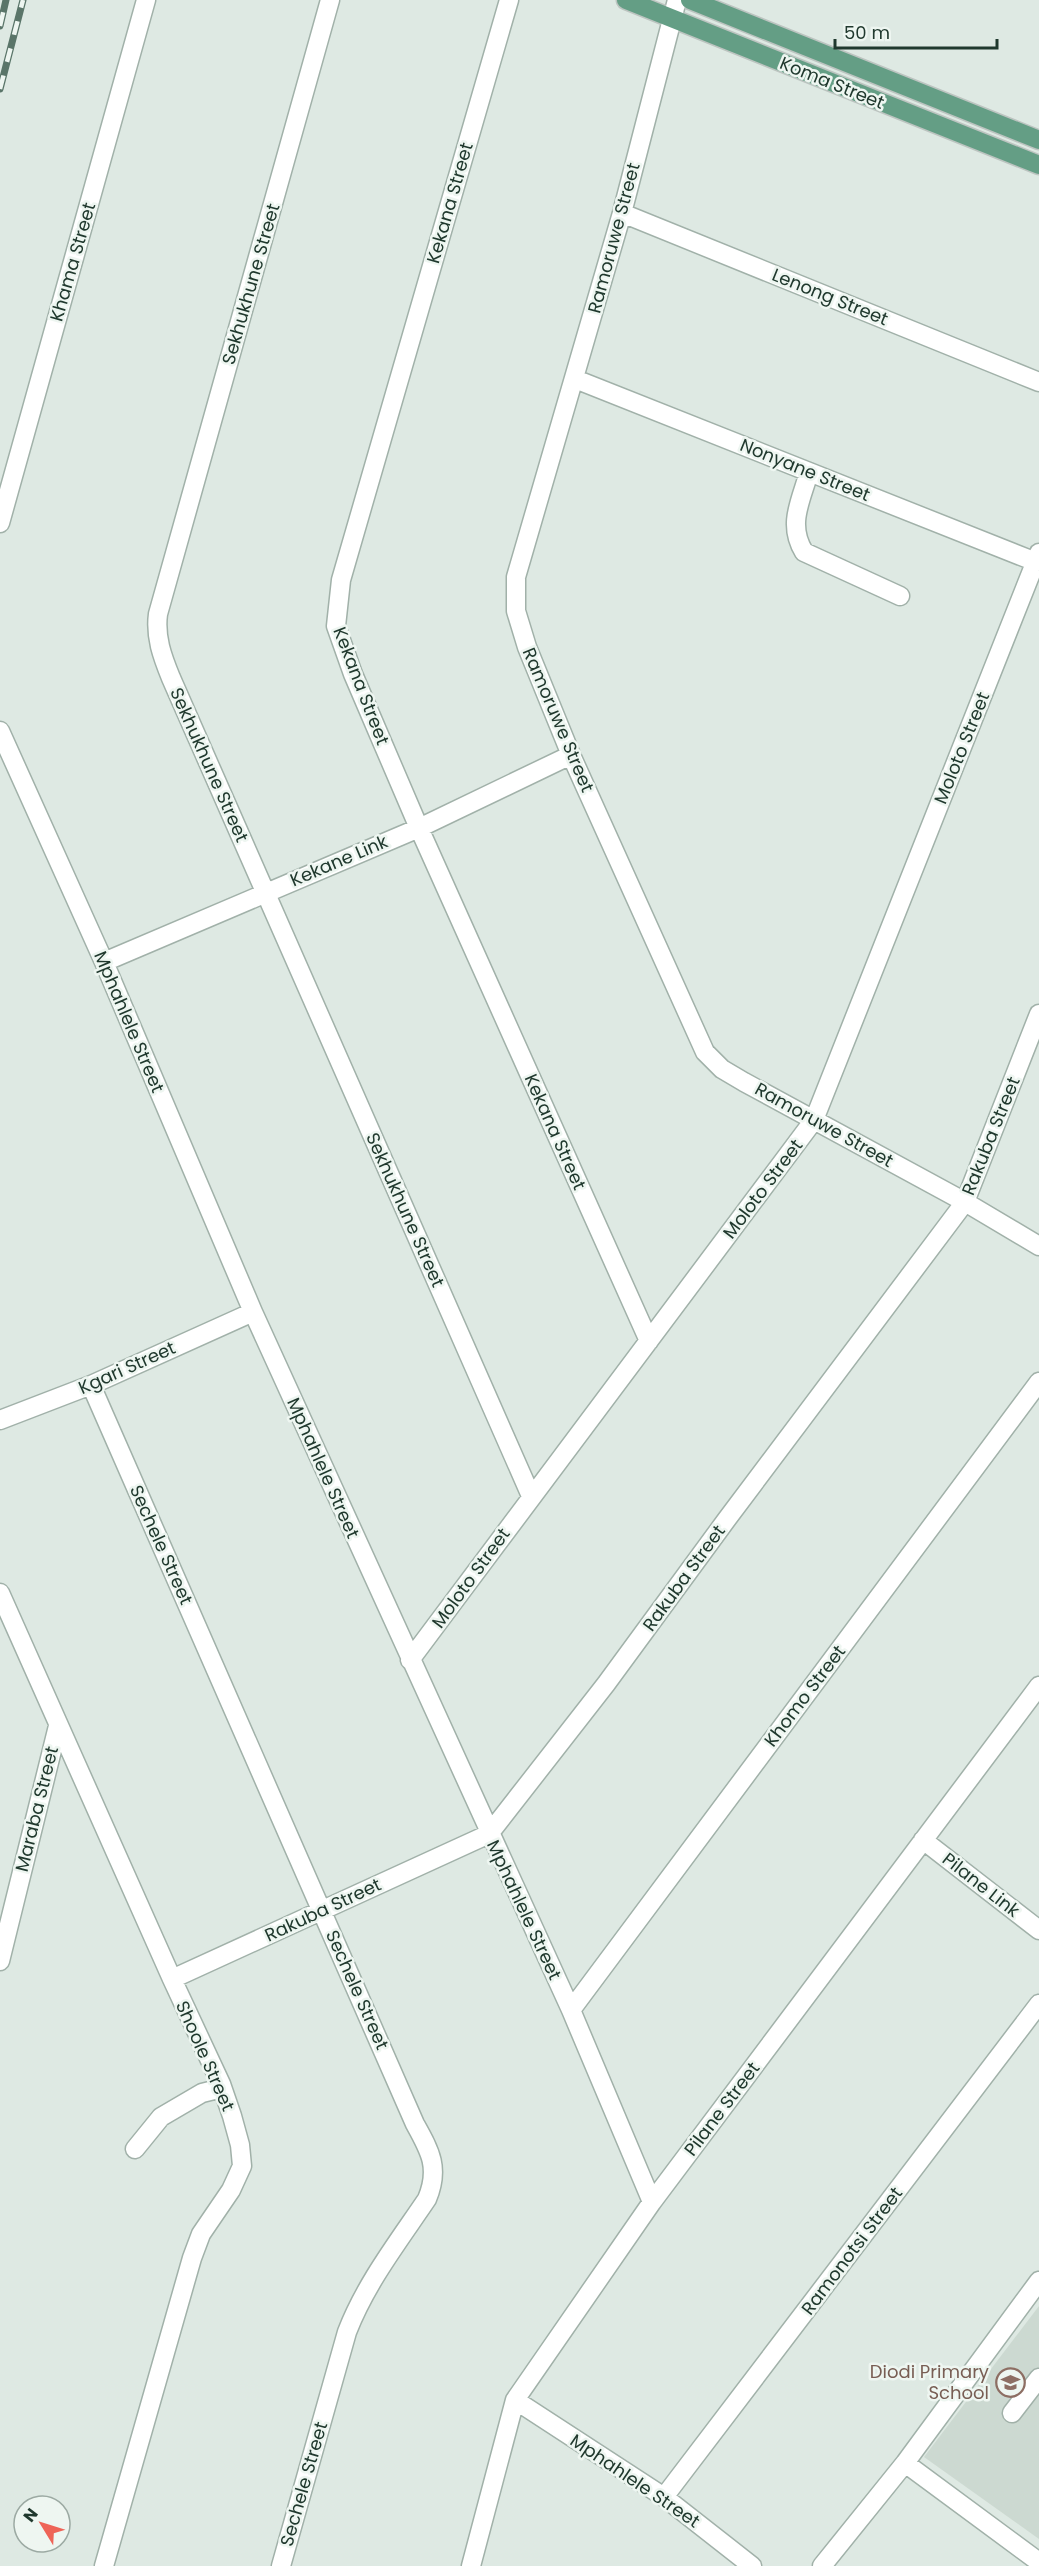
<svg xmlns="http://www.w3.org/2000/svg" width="1039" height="2566" font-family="Poppins,sans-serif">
<rect width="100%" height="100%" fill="#dee9e3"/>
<path fill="#ccd9d1" d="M1039 2306V2539L924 2457Z"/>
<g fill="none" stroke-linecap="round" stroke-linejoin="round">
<defs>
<path id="minor" d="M330 0 158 614C155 637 162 656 171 678L531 1496
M509 0 341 580 336 626 353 674 419 828 649 1341
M677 0 622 213 516 577V611L527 647 571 755 705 1052 722 1069 744 1082 965 1202 1039 1246
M622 213 1039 382
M575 379 1036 562
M809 472C801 501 787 524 804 552L900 596
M0 523 146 0
M0 731 104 962 253 1312 571 2010 652 2202
M104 962 419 828 571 755
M91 1385 415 2124C430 2151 440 2168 427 2199 398 2242 366 2283 347 2332L281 2566
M0 1420 91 1385 253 1312
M0 1593 172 1979 221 2084 232 2116 240 2145 242 2166 231 2190 201 2234 192 2258 104 2566
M410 1660 814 1120 1039 553
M923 1840 1039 1930
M0 1961 58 1726
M172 1979 489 1834 606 1684 727 1519 965 1202 1039 1014
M571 2010 1039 1382
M135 2149 161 2117 202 2093 222 2088
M515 2400 664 2497 752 2566
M1012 2413 1039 2378
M905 2463 1039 2562
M664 2497 1039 2004
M471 2566 515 2400 652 2202 1039 1686
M822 2566 905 2463 1039 2281"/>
<path id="major" d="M626 0 1039 165
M690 0 1039 140"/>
</defs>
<use href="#minor" stroke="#a1b1a9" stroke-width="21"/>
<use href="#major" stroke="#bcc4c0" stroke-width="21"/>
<use href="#minor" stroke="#fff" stroke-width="18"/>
<use href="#major" stroke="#649e85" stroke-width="18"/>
<defs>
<path id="rail" d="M0 26 6 0
M0 89 23 0"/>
</defs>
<use href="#rail" stroke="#5a7569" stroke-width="7"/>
<use href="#rail" stroke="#eef6f1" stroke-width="4.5" stroke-dasharray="14" stroke-linecap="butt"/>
</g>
<defs>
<symbol id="school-ring" viewBox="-11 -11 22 22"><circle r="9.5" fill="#eef6f1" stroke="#8d6e63" stroke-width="1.5"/><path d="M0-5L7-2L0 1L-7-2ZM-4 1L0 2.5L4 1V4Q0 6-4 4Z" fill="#8d6e63"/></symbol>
</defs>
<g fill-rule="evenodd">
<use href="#school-ring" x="994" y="2366" width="33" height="33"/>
</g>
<g text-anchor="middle" stroke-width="5" stroke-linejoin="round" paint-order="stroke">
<g font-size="18" fill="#20392e" stroke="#eef6f1">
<text transform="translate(832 83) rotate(22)" y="6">Koma Street</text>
<text transform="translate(450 203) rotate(-74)" y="6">Kekana Street</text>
<text transform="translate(614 238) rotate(-75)" y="6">Ramoruwe Street</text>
<text transform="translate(73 262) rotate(-74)" y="6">Khama Street</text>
<text transform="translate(251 284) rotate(-74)" y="6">Sekhukhune Street</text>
<text transform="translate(830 297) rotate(22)" y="6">Lenong Street</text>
<text transform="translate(805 470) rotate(22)" y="6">Nonyane Street</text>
<text transform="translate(361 686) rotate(69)" y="6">Kekana Street</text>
<text transform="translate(558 720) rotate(67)" y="6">Ramoruwe Street</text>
<text transform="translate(962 748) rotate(-68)" y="6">Moloto Street</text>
<text transform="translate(209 765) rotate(66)" y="6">Sekhukhune Street</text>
<text transform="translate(339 861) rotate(-23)" y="6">Kekane Link</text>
<text transform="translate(129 1022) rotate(67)" y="6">Mphahlele Street</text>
<text transform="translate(824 1125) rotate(29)" y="6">Ramoruwe Street</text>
<text transform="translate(555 1132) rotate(66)" y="6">Kekana Street</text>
<text transform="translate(991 1136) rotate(-68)" y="6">Rakuba Street</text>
<text transform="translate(763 1189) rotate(-53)" y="6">Moloto Street</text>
<text transform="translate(405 1210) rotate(66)" y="6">Sekhukhune Street</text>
<text transform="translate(127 1368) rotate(-24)" y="6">Kgari Street</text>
<text transform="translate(323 1468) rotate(66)" y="6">Mphahlele Street</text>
<text transform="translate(161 1545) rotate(66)" y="6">Sechele Street</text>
<text transform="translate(471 1578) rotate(-54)" y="6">Moloto Street</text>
<text transform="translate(684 1578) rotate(-54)" y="6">Rakuba Street</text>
<text transform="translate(805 1696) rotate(-53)" y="6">Khomo Street</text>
<text transform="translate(37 1809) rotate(-76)" y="6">Maraba Street</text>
<text transform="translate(981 1885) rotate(38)" y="6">Pilane Link</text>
<text transform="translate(323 1910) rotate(-25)" y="6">Rakuba Street</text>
<text transform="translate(524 1910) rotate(65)" y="6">Mphahlele Street</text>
<text transform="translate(357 1990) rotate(66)" y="6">Sechele Street</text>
<text transform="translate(205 2056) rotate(66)" y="6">Shoole Street</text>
<text transform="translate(722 2109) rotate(-53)" y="6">Pilane Street</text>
<text transform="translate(852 2251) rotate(-53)" y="6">Ramonotsi Street</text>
<text transform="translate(635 2481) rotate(34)" y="6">Mphahlele Street</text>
<text transform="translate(304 2484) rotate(-74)" y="6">Sechele Street</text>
</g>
<g font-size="18" fill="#785e54" stroke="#eef6f1" text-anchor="end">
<text x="989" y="2378">Diodi Primary<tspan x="989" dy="21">School</tspan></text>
</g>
</g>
<g transform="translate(42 2524) rotate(308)"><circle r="28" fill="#eef6f1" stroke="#9caaa3" stroke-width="1.5"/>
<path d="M0-4.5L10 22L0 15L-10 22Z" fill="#ee6457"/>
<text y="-9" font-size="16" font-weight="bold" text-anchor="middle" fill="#20392e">N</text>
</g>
<path d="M835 39v9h162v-9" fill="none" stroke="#20392e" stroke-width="3"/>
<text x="844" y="39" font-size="18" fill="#20392e" stroke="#eef6f1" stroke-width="4.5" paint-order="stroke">50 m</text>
</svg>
